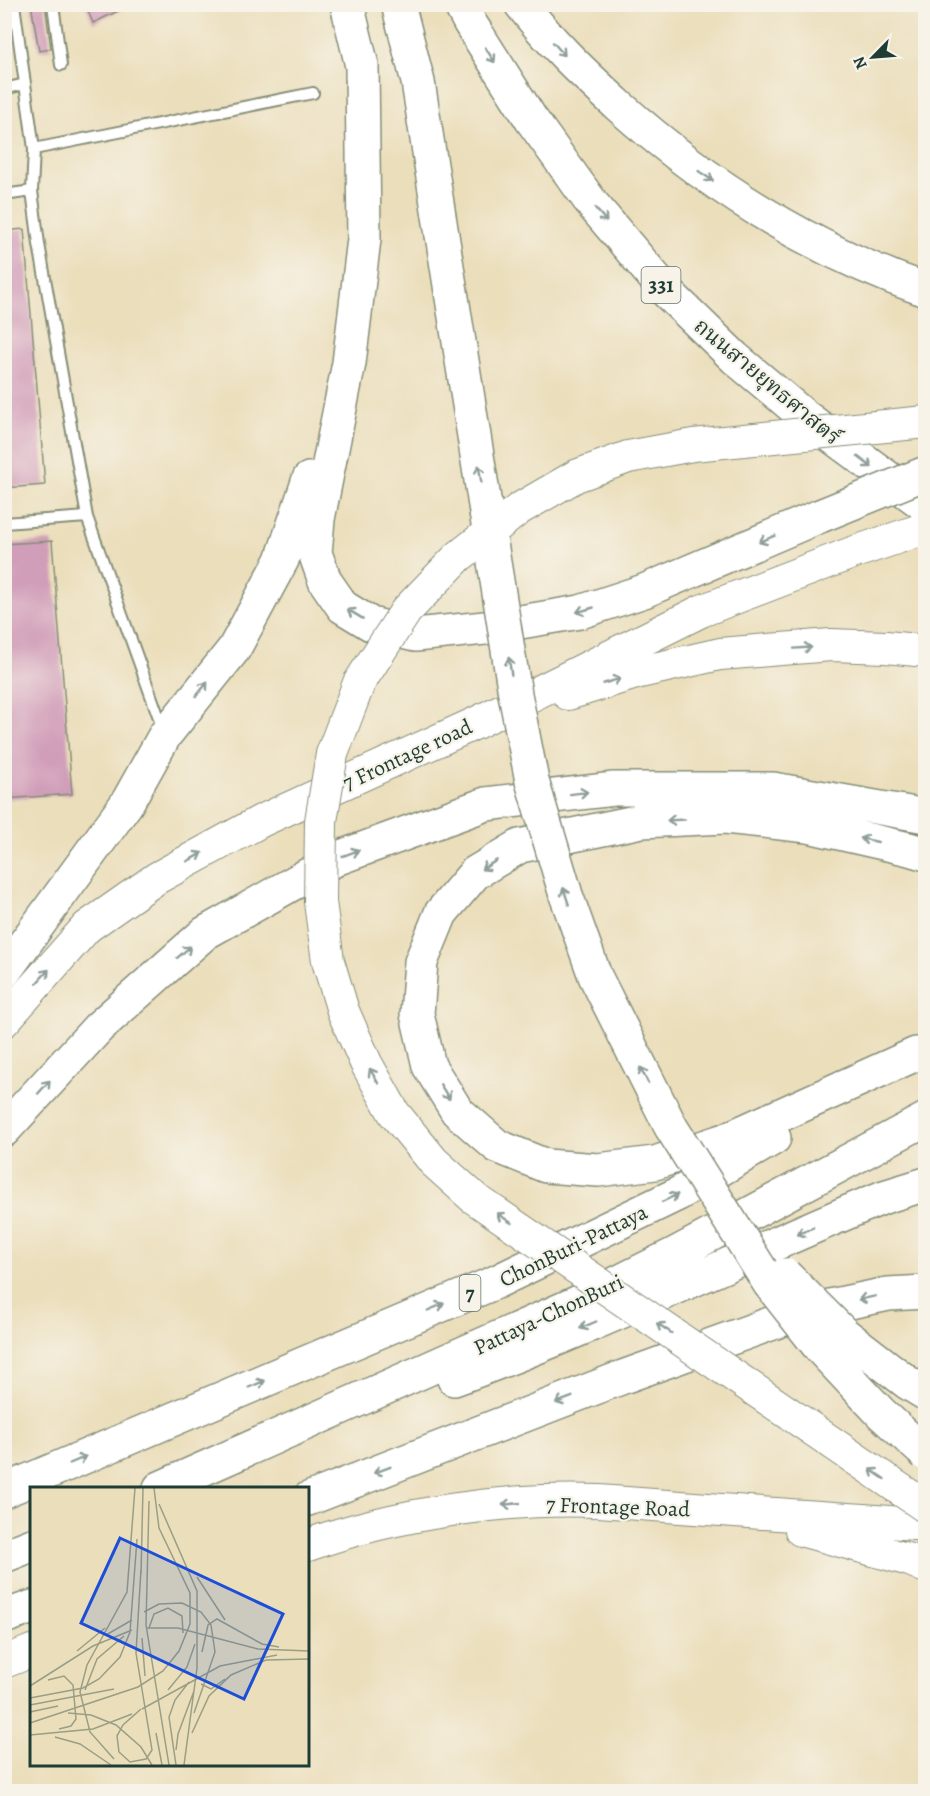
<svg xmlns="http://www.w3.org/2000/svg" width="930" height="1796" font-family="Alegreya,'Noto Serif Thai',serif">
<rect width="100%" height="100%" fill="#f7f3e8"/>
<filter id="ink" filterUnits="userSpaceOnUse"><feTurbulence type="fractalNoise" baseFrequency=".0167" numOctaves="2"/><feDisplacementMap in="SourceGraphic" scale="12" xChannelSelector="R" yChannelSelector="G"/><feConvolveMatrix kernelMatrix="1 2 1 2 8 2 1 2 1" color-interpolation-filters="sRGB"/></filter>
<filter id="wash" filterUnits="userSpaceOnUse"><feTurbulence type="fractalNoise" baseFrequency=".008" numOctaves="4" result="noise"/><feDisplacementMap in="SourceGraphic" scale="24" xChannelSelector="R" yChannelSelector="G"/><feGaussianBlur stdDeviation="1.35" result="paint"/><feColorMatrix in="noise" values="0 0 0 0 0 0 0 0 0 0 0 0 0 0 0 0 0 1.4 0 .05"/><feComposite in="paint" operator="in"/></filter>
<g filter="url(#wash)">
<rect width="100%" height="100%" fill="#ebdebb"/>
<g id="blocks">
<path fill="#d19eb9" d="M31 4H45L51 49 39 51Z
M85 4H133L93 23Z
M24 229 45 485 4 488V231Z
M52 541 72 794 4 799V544Z"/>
</g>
</g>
<g filter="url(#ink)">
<use href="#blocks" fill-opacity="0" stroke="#858e78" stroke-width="1.5"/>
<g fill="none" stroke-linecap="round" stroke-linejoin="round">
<defs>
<path id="service" d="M14 4 34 149 32 191 39 244 87 517 163 729
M53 4 61 65
M4 89 25 84
M34 149 313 93
M4 195 32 191
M4 523 87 517"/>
<path id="secondary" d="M568 694 636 673 720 654 831 645 886 647 926 651
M4 1021 87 927 157 878 261 821 476 723 701 611 852 553 926 528
M801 1530 910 1560 926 1567
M308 1545C393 1514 508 1497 599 1501 644 1504 689 1508 735 1511 798 1516 862 1519 926 1525
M4 1662 32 1651"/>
<path id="primary" d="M347 4 362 66 364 239 349 363 318 519 315 553 325 581 343 607 371 624 415 635 485 628 580 612 644 591 820 516
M398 4 418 82 442 235
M460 4 470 23 531 119 593 205 666 291 735 358 803 415 926 506
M521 4C550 42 584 74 619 106 709 186 811 250 926 290
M4 972 127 803 165 735 234 649 282 560 309 479"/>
<path id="motorway" d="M916 1054 725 1140 655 1163 598 1170 546 1166 497 1146 457 1111 429 1066 417 1014 421 962 441 913 475 873 520 846 641 821 725 817 808 826 909 849 926 854
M4 1130 99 1027 205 933 338 858 486 804 614 789H773L926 816
M454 1379C600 1326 741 1256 884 1197L926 1184
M160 1488 581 1301 675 1254 926 1119
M4 1491 496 1282 678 1194 774 1138
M308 1499 623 1377 806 1311 888 1294 926 1292
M4 1556 32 1545
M4 1617 32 1607"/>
</defs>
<use href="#service" stroke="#858e78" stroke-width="14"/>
<use href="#secondary" stroke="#858e78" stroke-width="34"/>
<use href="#primary" stroke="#858e78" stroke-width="36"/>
<use href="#motorway" stroke="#858e78" stroke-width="36"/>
<use href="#service" stroke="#fff" stroke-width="10"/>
<use href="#secondary" stroke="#fff" stroke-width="32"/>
<use href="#primary" stroke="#fff" stroke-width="33"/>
<use href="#motorway" stroke="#fff" stroke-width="33"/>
<defs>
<path id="secondary-bridge" d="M926 422 693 445 628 457 576 476 519 509 458 557 406 611 359 683 332 754 321 821 320 902 328 961 343 1011 366 1063 394 1113 434 1162 474 1198 926 1507"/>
<path id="primary-bridge" d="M442 235 515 694 532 781 566 895 595 976 671 1127 769 1283 821 1349 881 1413 926 1454
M820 516 926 473
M785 1275 843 1333 908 1383 926 1394"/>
</defs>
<use href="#secondary-bridge" stroke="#858e78" stroke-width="34" stroke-linecap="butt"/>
<use href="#primary-bridge" stroke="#858e78" stroke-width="36" stroke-linecap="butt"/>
<use href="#secondary-bridge" stroke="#fff" stroke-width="32"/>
<use href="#primary-bridge" stroke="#fff" stroke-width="33"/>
</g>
<defs><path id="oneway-shaft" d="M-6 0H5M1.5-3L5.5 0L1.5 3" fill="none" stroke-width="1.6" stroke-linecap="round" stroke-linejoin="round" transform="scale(1.5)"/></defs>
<g stroke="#8f9e9a">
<use href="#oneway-shaft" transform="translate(559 49) rotate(48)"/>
<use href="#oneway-shaft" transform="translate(490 55) rotate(58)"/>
<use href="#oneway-shaft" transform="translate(706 176) rotate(34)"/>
<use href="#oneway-shaft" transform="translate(601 215) rotate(50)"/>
<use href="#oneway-shaft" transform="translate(865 462) rotate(37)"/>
<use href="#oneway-shaft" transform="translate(480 474) rotate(-99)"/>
<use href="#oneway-shaft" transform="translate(767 539) rotate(157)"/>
<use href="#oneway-shaft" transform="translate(585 610) rotate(164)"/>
<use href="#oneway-shaft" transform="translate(355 614) rotate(-149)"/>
<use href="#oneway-shaft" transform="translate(803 648) rotate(-4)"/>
<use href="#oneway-shaft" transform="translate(510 666) rotate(-99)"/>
<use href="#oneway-shaft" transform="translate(612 681) rotate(-17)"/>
<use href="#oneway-shaft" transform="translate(202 689) rotate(-51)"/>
<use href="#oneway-shaft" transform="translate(579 793) rotate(-7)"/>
<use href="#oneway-shaft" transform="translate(676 820) rotate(177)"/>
<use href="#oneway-shaft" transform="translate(869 840) rotate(-167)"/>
<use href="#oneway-shaft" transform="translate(351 853) rotate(-20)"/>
<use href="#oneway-shaft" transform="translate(195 857) rotate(-29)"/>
<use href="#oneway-shaft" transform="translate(489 865) rotate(149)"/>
<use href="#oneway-shaft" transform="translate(566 896) rotate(-108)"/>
<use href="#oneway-shaft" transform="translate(184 952) rotate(-41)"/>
<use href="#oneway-shaft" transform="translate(43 976) rotate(-48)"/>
<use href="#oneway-shaft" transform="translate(644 1075) rotate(-117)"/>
<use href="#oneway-shaft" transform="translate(374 1076) rotate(-120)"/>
<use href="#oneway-shaft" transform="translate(44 1087) rotate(-48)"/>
<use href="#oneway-shaft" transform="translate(445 1092) rotate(58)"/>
<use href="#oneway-shaft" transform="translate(670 1198) rotate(-26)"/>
<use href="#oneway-shaft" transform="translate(504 1218) rotate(-146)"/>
<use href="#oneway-shaft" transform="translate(805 1231) rotate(156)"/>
<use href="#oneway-shaft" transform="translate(867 1298) rotate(168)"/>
<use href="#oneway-shaft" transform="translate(436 1307) rotate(-23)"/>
<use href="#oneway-shaft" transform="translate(588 1325) rotate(157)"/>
<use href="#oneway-shaft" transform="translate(664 1328) rotate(-146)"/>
<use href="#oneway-shaft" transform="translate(257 1384) rotate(-23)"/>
<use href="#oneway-shaft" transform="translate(564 1400) rotate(159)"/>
<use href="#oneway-shaft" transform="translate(78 1460) rotate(-23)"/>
<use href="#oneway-shaft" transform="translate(382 1470) rotate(159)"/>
<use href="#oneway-shaft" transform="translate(877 1474) rotate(-146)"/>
<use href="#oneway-shaft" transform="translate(511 1504) rotate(174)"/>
</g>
</g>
<g text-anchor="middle" stroke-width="4.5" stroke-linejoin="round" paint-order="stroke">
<g fill="#f7f3e8" stroke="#60746a" stroke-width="1.5">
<rect x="641.5" y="267" width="39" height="36" rx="4.5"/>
<rect x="459.5" y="1275" width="21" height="36" rx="4.5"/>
</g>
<g font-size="21" font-weight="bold" fill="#1f3d34">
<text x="661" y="292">331</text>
<text x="470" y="1300">7</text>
</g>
<g font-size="22" fill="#1f3d34" stroke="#f7f3e8">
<text transform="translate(768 381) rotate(40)" y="8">ถนนสายยุทธศาสตร์</text>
<text transform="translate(407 754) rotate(-25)" y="8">7 Frontage road</text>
<text transform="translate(573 1245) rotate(-26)" y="8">ChonBuri-Pattaya</text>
<text transform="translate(548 1314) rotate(-25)" y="8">Pattaya-ChonBuri</text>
<text transform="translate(618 1506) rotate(2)" y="8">7 Frontage Road</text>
</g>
</g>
<g transform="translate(30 1487)">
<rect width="279" height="279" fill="#ebdebb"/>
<path fill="none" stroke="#999e85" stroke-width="1.5" d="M119 14 116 138 139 278M129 17 167 104V181L154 278M111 82 106 166 122 263 116 272 100 275 89 265 87 249 93 238 111 222M111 87 113 1M167 90 195 133M114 125 129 117 152 116 171 125 181 138 185 165 164 226M116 141H148L228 162 279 164M119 141 124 127 138 121 152 129 153 146M76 148 102 133M112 151 115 189M47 164 75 141M172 165 178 138 187 132 232 157 249 160M18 193 34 189 43 198 46 232 41 239 29 242M171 197 181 202 195 192M0 199 63 159 102 143M55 203 67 172 94 149M138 203 157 180 165 157M0 211 53 201 69 192 90 170 100 145 107 52M0 218 84 202M112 222 190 179 247 168M0 225 28 219M38 226 61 228 86 238 111 260 122 278M0 236 108 200 133 184 149 164 160 137V106L129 41 124 1M126 246 132 278M162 246 179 209 201 188 236 173 279 172M0 248 63 242 102 227M25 250 50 257 81 278M146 263 148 247 164 204M84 272 60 245 50 205 57 178 97 105 105 1M146 278 139 230 145 213 159 195"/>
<path fill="#1d4ed8" fill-opacity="0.15" stroke="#1d4ed8" stroke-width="3" d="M90 51 253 127 214 212 51 136Z"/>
<rect width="279" height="279" fill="none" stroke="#1f3d34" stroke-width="3"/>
</g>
<rect width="930" height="1796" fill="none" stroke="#f7f3e8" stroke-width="24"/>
<g transform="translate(873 57) rotate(245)" stroke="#f7f3e8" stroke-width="4.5" paint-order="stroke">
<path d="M0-4.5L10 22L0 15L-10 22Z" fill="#1f3d34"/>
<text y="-9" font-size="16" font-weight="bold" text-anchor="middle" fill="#1f3d34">N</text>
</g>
</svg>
